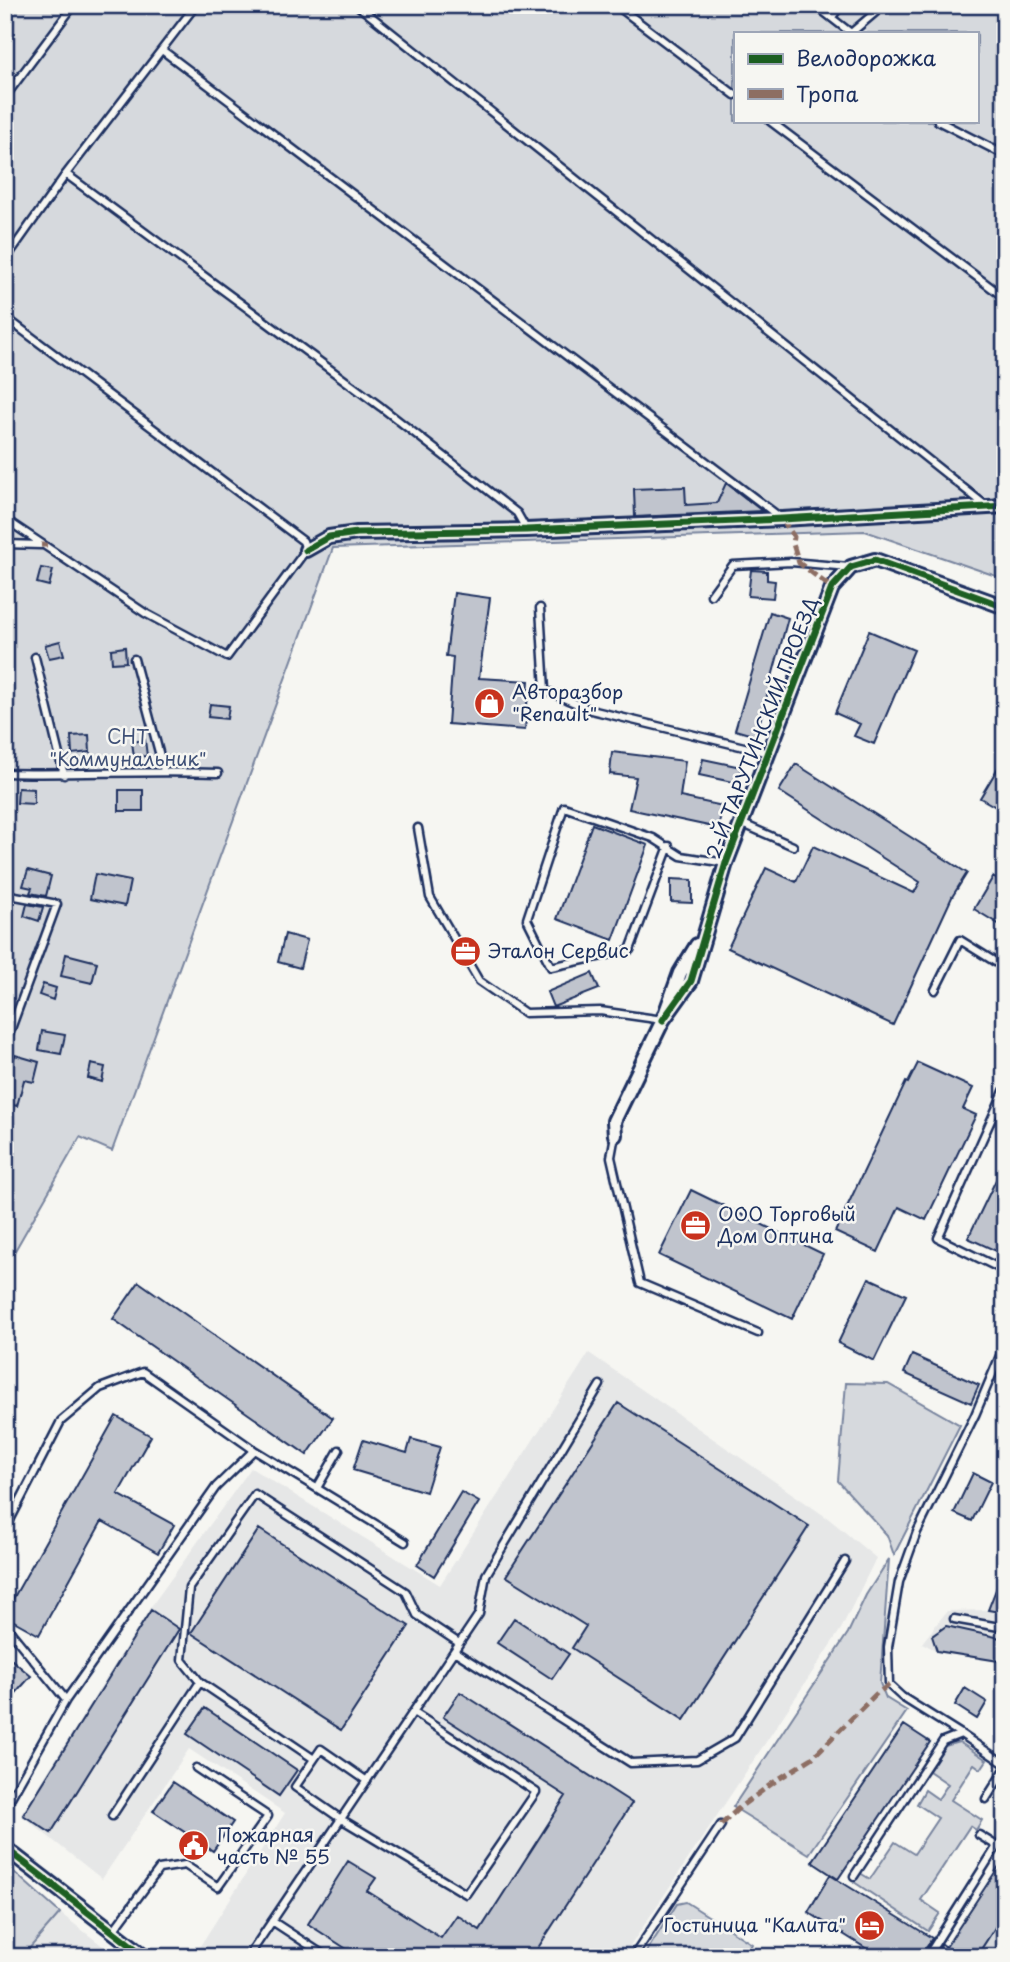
<svg xmlns="http://www.w3.org/2000/svg" width="1010" height="1962" font-family="'Playpen Sans',sans-serif">
<rect width="100%" height="100%" fill="#f6f6f2"/>
<filter id="ink" filterUnits="userSpaceOnUse"><feTurbulence type="fractalNoise" baseFrequency=".0143" numOctaves="2"/><feDisplacementMap in="SourceGraphic" scale="14" xChannelSelector="R" yChannelSelector="G"/><feConvolveMatrix kernelMatrix="1 2 1 2 8 2 1 2 1" color-interpolation-filters="sRGB"/></filter>
<g filter="url(#ink)">
<path fill="#e6e7e7" d="M589 1353 829 1519 876 1558 841 1629 623 1957H193L285 1813 189 1749 102 1879 21 1815 150 1608 251 1468 440 1585Z
M1005 1566V1662L937 1651 922 1643 947 1611 988 1610Z
M60 1913 117 1957H22Z"/>
<path fill="#d6d9dd" stroke="#78849e" stroke-width="2" fill-rule="evenodd" d="M5 5H1005V579L865 531 333 548 112 1151 80 1137 5 1268ZM735 33H977V121H735Z
M846 1383 888 1384 960 1425 894 1555 887 1535 838 1481Z
M889 1559 880 1683 886 1698 907 1711 809 1854 733 1807 848 1633 866 1595Z
M959 1742 987 1760 981 1769 974 1764 951 1800 982 1820 976 1830 970 1826 921 1900 940 1913 928 1931 854 1882 860 1873 870 1879 895 1842 914 1854 938 1818 917 1804 925 1790 938 1799 948 1784 929 1771 945 1746Z
M5 1864 60 1913 22 1957H5Z
M686 1902 752 1944 744 1957H643L677 1904Z
M1005 1912V1936L991 1957H976Z"/>
<path fill="#c0c4cd" stroke="#1b2f5e" stroke-width="2" d="M726 483 762 511 635 517 634 489 685 487 686 505 717 503Z
M41 568 53 570 49 586 37 583Z
M751 570 767 571V580L775 581 773 598 748 596Z
M454 593 490 598 479 678 529 681 525 730 448 724 453 657 446 656Z
M770 612 788 618 756 736 735 730Z
M869 631 914 650 874 744 854 736 860 724 835 713Z
M60 641 64 655 49 658 45 645Z
M125 647 126 662 112 663 111 649Z
M210 704 229 706 227 719 208 717Z
M89 735 90 752 72 754 71 736Z
M145 740 147 756 134 757 132 742Z
M612 752 685 761 680 797 723 806 718 828 629 809 636 777 610 774Z
M1005 756V812L980 798Z
M703 759 741 767 737 783 699 775Z
M796 764 967 873 952 897 893 1025 728 948 766 868 796 882 813 846 914 893 920 882 779 791Z
M18 788 34 789V804L17 803Z
M119 790H143V811H119Z
M592 824 648 845 613 940 557 919Z
M28 870 51 876 46 896 30 893 32 888 23 886Z
M95 874 130 881 125 906 90 899Z
M993 877 1005 885V928L974 909Z
M671 879 692 880V903L671 902Z
M27 904 43 907 39 921 24 916Z
M285 934 307 940 300 968 278 962Z
M66 954 97 962 92 983 61 976Z
M592 973 599 989 553 1007 547 992Z
M43 984 56 988 53 1000 39 995Z
M42 1031 65 1035 61 1054 39 1050Z
M15 1055 39 1062 34 1082 24 1080 17 1106 5 1103V1093Z
M918 1063 973 1088 963 1109 976 1115 926 1220 899 1207 878 1252 835 1232 906 1082 908 1083Z
M91 1064 105 1067 102 1082 88 1078Z
M1005 1161V1255L968 1238Z
M691 1190 823 1254 792 1319 659 1255Z
M869 1278 906 1295 874 1361 838 1343Z
M139 1282 333 1418 307 1455 113 1319Z
M912 1355 979 1385 971 1403 904 1373Z
M618 1403 809 1526 684 1720 572 1648 586 1626 506 1576Z
M116 1416 151 1436 118 1494 174 1525 158 1553 102 1521 39 1635 5 1616V1613Z
M411 1439 440 1447 426 1492 353 1470 363 1440 407 1453Z
M973 1473 991 1482 972 1521 954 1513Z
M461 1492 479 1502 434 1576 417 1565Z
M259 1529 409 1626 341 1730 191 1633Z
M1004 1569 1005 1613 988 1610Z
M151 1610 179 1629 51 1833 23 1815Z
M514 1618 569 1654 552 1679 497 1643Z
M946 1626 1005 1639V1662L937 1651 932 1636Z
M5 1654 31 1676 16 1693 5 1684Z
M965 1688 987 1702 977 1719 955 1705Z
M460 1692 632 1803 532 1957H359L308 1924 348 1861 376 1878 367 1891 441 1938 457 1915 480 1930 566 1796 443 1717Z
M205 1708 297 1770 279 1796 187 1734Z
M904 1725 930 1742 838 1879 812 1862Z
M173 1782 233 1822 213 1851 153 1811Z
M1005 1857V1912L976 1957H934L942 1944 946 1947Z
M830 1875 932 1938 921 1957H880L808 1912Z"/>
<g fill="none" stroke-linecap="round" stroke-linejoin="round">
<defs>
<path id="lane" d="M357 5 985 505
M616 5 735 95
M815 5 851 33
M832 17 841 5
M851 33 884 5
M162 50 781 518
M5 97 74 5
M770 121 1005 298
M938 121 1005 155
M66 174 381 407 517 513 526 529
M5 260 66 174 196 5
M5 317 303 541 306 550 227 657 145 613 5 519
M5 544 41 545
M711 595 733 565 791 562 849 567
M540 608 545 690 591 710 769 753
M35 657 64 775
M134 659 164 771
M5 773C76 775 147 770 218 773
M741 823 793 846
M418 828 430 897 479 981 525 1013 600 1011 663 1020
M669 846 630 950 551 967 527 919 564 807 653 838 681 856 726 863
M5 894 57 904 5 1045
M935 990 960 940 1005 968
M1005 1089 938 1238 1005 1271
M615 1135 611 1157 640 1283 758 1333
M317 1488 339 1450
M5 1530 61 1421 100 1388 143 1372 254 1450
M954 1619 1005 1628
M5 1625 66 1700
M454 1651 631 1763 697 1760 735 1738 845 1561
M200 1682 182 1660 189 1588 255 1494 406 1592 417 1615 459 1643
M961 1734 902 1697 889 1685 888 1647 899 1582 917 1532 975 1415 1005 1344
M367 1781 321 1749 295 1787 341 1819 466 1894 536 1792 413 1712
M986 1799 1005 1769
M5 1808 66 1700 216 1487 254 1450 405 1542
M112 1816 200 1682 314 1759
M854 1876 943 1741 961 1734 1005 1764
M272 1921 327 1957
M113 1931 159 1869 185 1865 218 1887 268 1816 196 1768
M248 1957 479 1614 486 1575 600 1385
M633 1957 721 1825
M927 1957 997 1846 979 1835
M998 1957 1005 1946"/>
<path id="street" d="M306 550 329 537 357 533 526 530 782 519 1005 506
M663 1020 691 981 726 863 832 588 851 567 875 560 1005 607
M615 1135 614 1121 663 1020 680 973 697 945
M5 1848 146 1957"/>
</defs>
<use href="#lane" stroke="#1b2f5e" stroke-width="11"/>
<use href="#street" stroke="#1b2f5e" stroke-width="18"/>
<use href="#lane" stroke="#f6f6f2" stroke-width="6"/>
<use href="#street" stroke="#f6f6f2" stroke-width="12"/>
<path stroke="#8d6e63" stroke-width="5" stroke-dasharray="10 5" stroke-linecap="butt" d="M782 519 794 537 793 544 799 563 832 588
M41 545H47
M721 1825 740 1807 777 1780 812 1758 876 1694 889 1685"/>
<defs>
<path id="cycleway" d="M306 550 329 537 357 533 526 530 782 519 1005 506
M663 1020 691 981 726 863 832 588 851 567 875 560 1005 607
M5 1848 146 1957"/>
</defs>
<use href="#cycleway" stroke="#f6f6f2" stroke-width="11"/>
<use href="#cycleway" stroke="#1b5e20" stroke-width="7"/>
</g>
</g>
<defs>
<symbol id="shop-disc" viewBox="-11 -11 22 22"><circle r="9.5" fill="#c8321e" stroke="#f6f6f2"/><path d="M-5-2.5h2.3a2.7 3.5 0 0 1 5.4 0H5L5.5 6h-11ZM-1.5-2.5h3a1.5 2.3 0 0 0-3 0Z" fill="#fff"/></symbol>
<symbol id="office-disc" viewBox="-11 -11 22 22"><circle r="9.5" fill="#c8321e" stroke="#f6f6f2"/><path d="M-6-3h4V-5.5h4V-3h4V5H-6ZM-1-4.5V-3h2v-1.5ZM-6 0V1H6V0Z" fill="#fff"/></symbol>
<symbol id="civic-disc" viewBox="-11 -11 22 22"><circle r="9.5" fill="#c8321e" stroke="#f6f6f2"/><path d="M-.6-6.5H3V-4.5H.6V-3L4-1V1h2V6H-6V1h2V-1L-.6-3ZM-1.2 2.5V6h2.4V2.5Z" fill="#fff"/></symbol>
<symbol id="hotel-disc" viewBox="-11 -11 22 22"><circle r="9.5" fill="#c8321e" stroke="#f6f6f2"/><path d="M-6-4.5h1.5V1H6V5H4.5V3h-9V5H-6ZM-4 0a1.8 1.8 0 1 1 3.6 0ZM.5 0V-2.5h3Q6-2.5 6 0Z" fill="#fff"/></symbol>
</defs>
<g fill-rule="evenodd">
<use href="#shop-disc" x="472" y="686" width="35" height="35"/>
<use href="#office-disc" x="448" y="934" width="35" height="35"/>
<use href="#office-disc" x="678" y="1208" width="35" height="35"/>
<use href="#civic-disc" x="176" y="1828" width="35" height="35"/>
<use href="#hotel-disc" x="852" y="1908" width="35" height="35"/>
</g>
<g text-anchor="middle" stroke-width="5" stroke-linejoin="round" paint-order="stroke">
<g font-size="19" fill="#1b2f5e" stroke="#f6f6f2" text-anchor="start">
<text x="512" y="699">Авторазбор<tspan x="512" dy="22">"Renault"</tspan></text>
<text x="488" y="958">Эталон Сервис</text>
<text x="718" y="1221">ООО Торговый<tspan x="718" dy="22">Дом Оптина</tspan></text>
<text x="217" y="1842">Пожарная<tspan x="217" dy="22">часть № 55</tspan></text>
<text x="846" y="1932" text-anchor="end">Гостиница "Калита"</text>
</g>
<g font-size="19" fill="#1b2f5e" stroke="#f6f6f2">
<text transform="translate(762 728) rotate(-69)" y="7">2-Й ТАРУТИНСКИЙ ПРОЕЗД</text>
</g>
<g font-size="19" fill="#405177" stroke="#f6f6f2">
<text x="128" y="744">СНТ<tspan x="128" dy="22">"Коммунальник"</tspan></text>
</g>
</g>
<rect width="1010" height="1962" fill="none" stroke="#f6f6f2" stroke-width="28"/>
<rect x="14" y="14" width="982" height="1934" fill="none" stroke="#1b2f5e" stroke-width="2.5" filter="url(#ink)"/>
<rect x="734" y="32" width="245" height="91" fill="#f6f6f2" stroke="#9ea6b7" stroke-width="2"/>
<rect x="748" y="54" width="35" height="10" fill="#1b5e20" stroke="#9ea6b7" stroke-width="2"/>
<text x="796" y="66" font-size="21" fill="#1b2f5e">Велодорожка</text>
<rect x="748" y="89" width="35" height="10" fill="#8d6e63" stroke="#9ea6b7" stroke-width="2"/>
<text x="796" y="102" font-size="21" fill="#1b2f5e">Тропа</text>
</svg>
